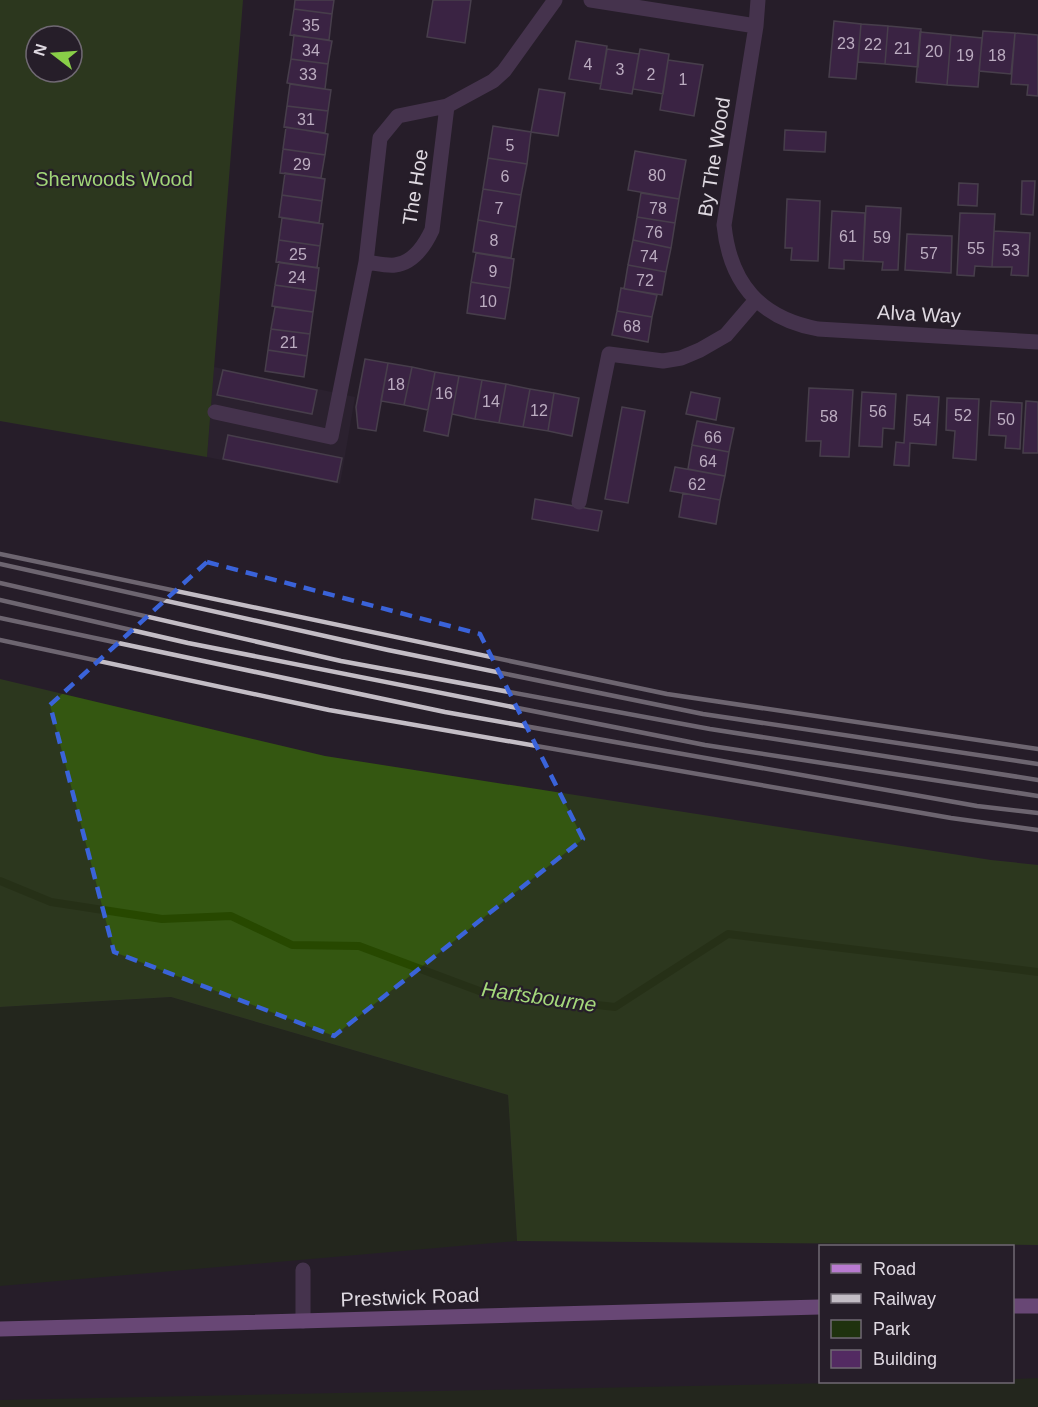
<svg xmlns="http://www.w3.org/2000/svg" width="1038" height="1407" font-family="Helvetica,sans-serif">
<rect width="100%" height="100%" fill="#261e29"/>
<path fill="#312636" d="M214 367 355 397 340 484 207 457Z"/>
<path fill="#1f320e" d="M171 997 508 1095 517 1241 0 1286V1007Z
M1038 1378V1407H0V1400L883 1382H1012L1013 1379Z"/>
<path fill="#345711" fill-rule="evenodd" d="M0 0H243L207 457 0 421ZM36 36H72V72H36Z
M0 679 325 756 991 860 1038 865V1245L517 1241 508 1095 171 997 0 1007Z"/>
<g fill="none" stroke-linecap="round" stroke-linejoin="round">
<path stroke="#274800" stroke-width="8" d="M0 881 51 902 162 919 231 916 292 945 359 946 482 992 615 1007 728 934 1038 972"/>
</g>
<path fill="#532a62" stroke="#706774" stroke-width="1.5" d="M295 0H334L332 14 294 9Z
M433 0H471L465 43 427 37Z
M294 9 332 14 329 40 290 35Z
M834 21 861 24 856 79 829 77Z
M861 24 888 26 885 64 858 62Z
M888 26 921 29 918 67 885 64Z
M983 31 1015 33 1011 74 979 71Z
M920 32 951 35 947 85 916 82Z
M1015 33 1038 35V96L1027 95 1028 85 1011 84Z
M294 35 332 41 328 64 291 59Z
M951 35 982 38 978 87 947 85Z
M576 41 607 46 601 84 569 79Z
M607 49 639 54 632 94 600 89Z
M640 49 669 54 663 94 633 89Z
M291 59 328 64 325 89 287 83Z
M668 60 703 65 694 116 660 110Z
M290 84 331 90 328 111 287 106Z
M539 89 565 93 558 136 531 132Z
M287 106 328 111 325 133 284 127Z
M493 126 531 132 527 164 488 158Z
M286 127 328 134 325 155 283 149Z
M785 130 826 132 825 152 784 150Z
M283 149 325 155 321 178 280 173Z
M635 151 686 160 679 199 628 190Z
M488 158 527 164 521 195 483 189Z
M285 173 325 179 322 201 282 195Z
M1022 181H1035L1033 215 1021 214Z
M959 183 978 184 977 206 958 205Z
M483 189 521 195 516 227 478 220Z
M641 193 679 199 675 223 637 217Z
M282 195 322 201 319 223 279 217Z
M787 199 820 201 818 261 791 260 792 248H785Z
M866 206 901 208 898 270H882L883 262 863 261Z
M832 211 865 213 863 261 844 260V269L829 268Z
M960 213 995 214 992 267 975 266 974 276 957 275Z
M637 217 675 223 671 248 633 240Z
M282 218 323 224 320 246 279 240Z
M478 220 516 227 511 258 473 252Z
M994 231 1030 233 1028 276 1011 275 1012 267H992Z
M907 234 952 236 951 273 905 270Z
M279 240 320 246 317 268 276 262Z
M633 240 671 248 666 272 628 265Z
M476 253 514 259 510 288 471 282Z
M279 262 319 268 316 291 275 285Z
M628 265 666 272 662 295 624 289Z
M471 282 510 288 505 319 467 313Z
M275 285 316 291 313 312 272 306Z
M621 288 657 295 652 317 617 311Z
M275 307 313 312 310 334 271 329Z
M617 311 652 317 648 342 612 335Z
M271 329 310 334 307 356 268 350Z
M268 350 307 356 304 377 265 371Z
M365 359 388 363 376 431 358 428 356 407Z
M388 363 412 367 404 405 381 401Z
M412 367 435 372 428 410 404 405Z
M223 370 317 390 312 414 217 395Z
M435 372 459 376 448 436 424 431Z
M459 376 482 380 475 419 452 414Z
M482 380 506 384 499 423 475 419Z
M506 384 530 389 523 427 499 423Z
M809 388 853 390 849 457 820 456 821 441H806Z
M530 389 554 393 548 431 523 427Z
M691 392 720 398 716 420 686 414Z
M862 392 896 394 894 429 883 428 882 447 859 446Z
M554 393 579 398 572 436 548 431Z
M907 395 939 397 936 445 910 443 909 466 894 465 896 442 904 443Z
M947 398 979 399 976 460 953 458 955 431 946 430Z
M991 401 1022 403 1020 449 1005 448 1006 436 989 435Z
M1026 401 1038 402V453H1023Z
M622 407 645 411 628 503 605 499Z
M697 421 734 428 729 452 692 445Z
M228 435 342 458 337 482 223 459Z
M692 445 729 452 725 476 688 469Z
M675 467 725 476 720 500 670 491Z
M683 493 720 500 716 524 679 517Z
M535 499 602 511 598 531 532 519Z"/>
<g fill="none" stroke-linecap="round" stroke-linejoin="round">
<path stroke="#6c4f78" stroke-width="15" d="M591 0 756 26
M758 0 756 26 724 225C730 284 760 318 818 329L1038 342
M447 106 432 230C425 245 413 263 395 265 386 266 375 263 366 262L380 138 398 116Z
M447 106 493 81 504 71 555 0
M215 412 331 437 366 262
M579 502 609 354 663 361 681 358 700 350 726 335 756 300
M303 1321V1270"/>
<path stroke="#b87ad0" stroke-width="15" d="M1012 1306H1038
M0 1329 820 1307"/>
<path stroke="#c3bdc5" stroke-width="4.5" d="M0 554 667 694 1038 749
M0 564 388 650 703 714 1038 764
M0 583 341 661 710 729 1038 780
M0 600 188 643 705 745 1038 796
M0 618 445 712 977 806 1038 813
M0 640 329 710 951 818 1038 830"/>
</g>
<path d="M0 0H1038V1407H0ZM207 562 480 634 583 839 334 1036 114 952 50 705Z" fill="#261e29" fill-opacity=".55" fill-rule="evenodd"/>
<path fill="none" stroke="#3a63d9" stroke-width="4.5" stroke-dasharray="12 8" stroke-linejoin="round" d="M207 562 480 634 583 839 334 1036 114 952 50 705Z"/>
<g text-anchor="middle" stroke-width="4.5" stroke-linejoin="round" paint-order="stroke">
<g font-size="16" fill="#bcadc1">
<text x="311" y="31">35</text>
<text x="846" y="49">23</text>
<text x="873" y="50">22</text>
<text x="903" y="54">21</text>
<text x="311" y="56">34</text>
<text x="934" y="57">20</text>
<text x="965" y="61">19</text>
<text x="997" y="61">18</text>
<text x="588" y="70">4</text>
<text x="620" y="75">3</text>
<text x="308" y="80">33</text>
<text x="651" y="80">2</text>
<text x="683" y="85">1</text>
<text x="306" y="125">31</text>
<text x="510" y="151">5</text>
<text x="302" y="170">29</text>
<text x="657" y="181">80</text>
<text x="505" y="182">6</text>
<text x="499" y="214">7</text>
<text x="658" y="214">78</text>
<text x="654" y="238">76</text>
<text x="848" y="242">61</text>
<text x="882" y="243">59</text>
<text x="494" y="246">8</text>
<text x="976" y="254">55</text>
<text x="1011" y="256">53</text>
<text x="929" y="259">57</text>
<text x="298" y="260">25</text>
<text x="649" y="262">74</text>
<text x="493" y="277">9</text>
<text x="297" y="283">24</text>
<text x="645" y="286">72</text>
<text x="488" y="307">10</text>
<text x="632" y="332">68</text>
<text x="289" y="348">21</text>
<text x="396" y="390">18</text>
<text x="444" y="399">16</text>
<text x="491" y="407">14</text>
<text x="539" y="416">12</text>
<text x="878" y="417">56</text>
<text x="963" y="421">52</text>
<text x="829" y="422">58</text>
<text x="1006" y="425">50</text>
<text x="922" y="426">54</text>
<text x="713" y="443">66</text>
<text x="708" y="467">64</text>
<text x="697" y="490">62</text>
</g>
<g font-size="20" fill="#dfd9e1" stroke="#261e29">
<text transform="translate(714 157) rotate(-81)" y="7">By The Wood</text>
<text transform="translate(415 187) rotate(-81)" y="7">The Hoe</text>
<text transform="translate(919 314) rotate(3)" y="7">Alva Way</text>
<text transform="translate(410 1297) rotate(-2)" y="7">Prestwick Road</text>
</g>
<g font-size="20" fill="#a1d578" stroke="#261e29">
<text x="114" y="186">Sherwoods Wood</text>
</g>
<g font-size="21" font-style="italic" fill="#a4d87b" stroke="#261e29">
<text transform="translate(539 997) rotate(8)" y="7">Hartsbourne</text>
</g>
</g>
<rect x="819" y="1245" width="195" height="138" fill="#261e29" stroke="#706973" stroke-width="1.5"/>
<rect x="831" y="1264" width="30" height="9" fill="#b87ad0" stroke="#706973" stroke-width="1.5"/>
<text x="873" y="1275" font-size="18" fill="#dfd9e1">Road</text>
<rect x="831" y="1294" width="30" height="9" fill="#c3bdc5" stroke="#706973" stroke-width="1.5"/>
<text x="873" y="1305" font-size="18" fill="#dfd9e1">Railway</text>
<rect x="831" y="1320" width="30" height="18" fill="#1f320e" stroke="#706973" stroke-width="1.5"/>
<text x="873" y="1335" font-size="18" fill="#dfd9e1">Park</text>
<rect x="831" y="1350" width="30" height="18" fill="#532a62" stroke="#706973" stroke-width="1.5"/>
<text x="873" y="1365" font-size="18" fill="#dfd9e1">Building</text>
<g transform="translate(54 54) rotate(287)"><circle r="28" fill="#261e29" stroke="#706973" stroke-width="1.5"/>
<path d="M0-4.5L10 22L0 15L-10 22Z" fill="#89cf48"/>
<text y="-9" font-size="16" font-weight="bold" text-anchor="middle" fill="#dfd9e1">N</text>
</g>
</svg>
